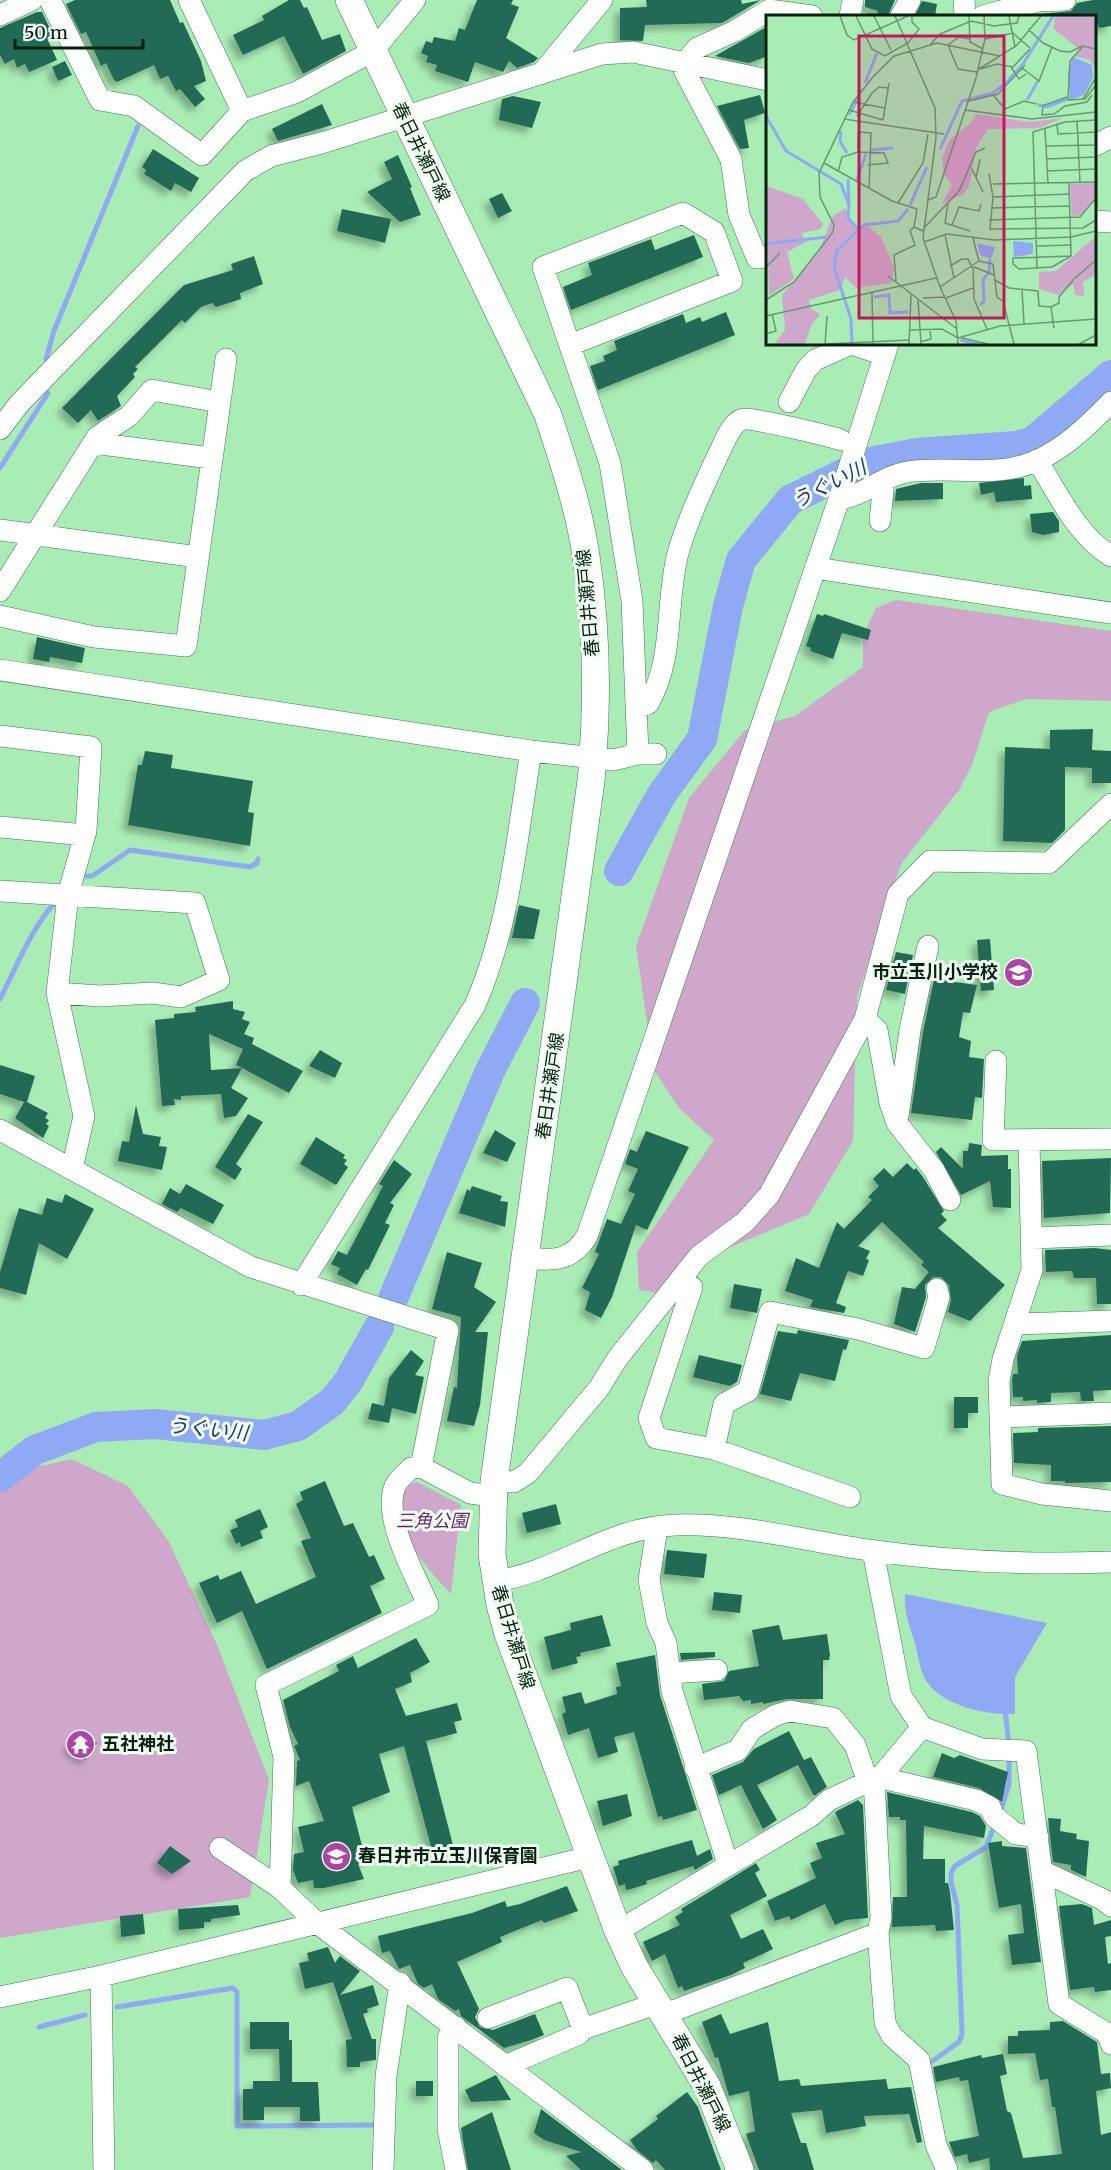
<svg xmlns="http://www.w3.org/2000/svg" width="1111" height="2170" font-family="Merriweather,'Noto Sans JP',serif">
<defs>
<filter id="shadow"><feDropShadow dx="-5.5" dy="5.5" stdDeviation="3" flood-color="#0004"/></filter>
</defs>
<rect width="100%" height="100%" fill="#a9ecb5"/>
<path fill="#cfa7cb" d="M896 600 1111 631V701L1026 699 989 712 972 765 959 790 901 864 857 997 853 1141 809 1214 712 1255 663 1294 639 1290 637 1252 714 1140 679 1108 654 1070 636 946 689 798 745 730 795 716 863 667V636L876 608Z
M72 1459 128 1486 169 1542 217 1645 269 1780 250 1897 0 1938V1483L18 1471Z
M417 1482 461 1505 451 1594C425 1566 388 1527 403 1486Z"/>
<path fill="#90a9f4" d="M905 1594 1047 1623 1015 1677V1714C988 1715 944 1707 927 1682 920 1672 918 1655 915 1643 909 1626 904 1611 905 1594Z"/>
<g fill="none" stroke-linecap="round" stroke-linejoin="round">
<path stroke="#90a9f4" stroke-width="5" d="M46 359 54 331 138 126
M1016 446 1022 460
M0 468 48 393
M79 876H92L130 850 250 867 257 863 258 859
M0 999C18 964 30 930 57 900
M1005 1710 1009 1745
M1000 1813 1009 1784V1755
M117 2007 233 1988 237 1992V2126L374 2125
M39 2027 85 2015
M927 2065 959 2042 962 2034 957 1905 951 1882V1873L955 1866 986 1847 995 1824"/>
<path stroke="#90a9f4" stroke-width="30" d="M619 871 662 794 702 739 728 606 741 560 790 500 865 463 917 453 1016 446 1032 442 1111 375
M392 1301 490 1071 525 1003
M0 1477 35 1450 96 1427 155 1424 264 1435 298 1426 332 1402 348 1382 379 1327"/>
</g>
<path fill="#216b55" fill-rule="evenodd" filter="url(#shadow)" d="M75 0H170L180 23 183 22 201 61 206 81 194 86 205 99 195 107 180 89 176 91 168 76 160 79 154 65 117 82 114 80 106 63 101 66 86 32 81 34 66 4Z
M289 0H300L304 8 307 7 322 40 340 34 346 51 303 74 284 36 243 55 233 35 264 20 262 16Z
M477 0H513L511 4 519 7 506 38 538 58 534 62 517 68 509 61 503 72 475 62 468 82 435 71 437 65 426 62 428 56 421 53 426 41 432 43 434 37 455 41 459 28 465 30Z
M646 0H741L742 4 761 0 722 23 645 25 643 41 620 40V8L647 7Z
M865 0H895L888 16H877L878 11 865 7Z
M1093 0H1111V26L1099 28 1095 16H1041V14L1071 11 1077 3Z
M922 1 937 4 935 16H915Z
M37 12H42L53 35 47 38 57 60 29 72 25 64 17 68 14 59 5 64 0 55V28Z
M768 26V56L749 63 715 56Z
M65 61 72 75 58 81 52 67Z
M760 95 765 113 744 120 749 148 740 149 717 106Z
M513 96 541 102 532 128 499 120 502 99Z
M322 104 332 125 278 141 272 129Z
M153 149 199 178 191 192 175 183 171 191 144 174 146 170 142 167Z
M398 155 412 187 410 188 421 215 400 222 367 192 392 179 384 162Z
M502 193 512 211 498 218 489 199Z
M342 209 391 219 385 243 337 231Z
M694 235 703 257 571 310 563 287 592 275 588 263 651 239 655 250Z
M254 256 263 284 240 293 241 299 216 307 212 303 201 307 185 323 182 320 135 367 138 369 133 374 135 377 117 396 121 406 98 421 91 410 78 423 62 408 184 285 233 270 231 264Z
M726 312 735 335 598 390 590 366 605 361 603 356 617 350 614 341 683 314 686 323 700 317 702 322Z
M1024 478V486L1031 485 1032 499 996 502 994 492 981 495 979 483Z
M921 483H943V499L895 501 896 489Z
M1053 512 1059 521V532L1043 535 1032 532 1030 514Z
M817 614 823 616 824 614 871 630 868 640 842 633 833 659 810 651 811 648 806 646Z
M37 637 85 648 82 663 50 657 49 662 33 659Z
M1093 729 1092 750 1111 751V783H1092V768L1065 767V830L1052 843 1003 841 1005 747 1050 749V730Z
M145 751 173 755 171 768 253 781 248 812 254 813 250 846 128 825 138 765H142Z
M519 905 540 910 534 939 512 938Z
M990 939 994 990 981 991 977 940Z
M896 952 913 955 905 994 886 990Z
M934 979 977 985 970 1013 963 1012 959 1037 971 1041 969 1057 984 1059 982 1098 975 1097 972 1120 911 1113 923 1032Z
M233 1001V1009L245 1012 242 1019 250 1022 244 1034 254 1038 252 1044 303 1071 289 1093 242 1068 231 1088 248 1098 236 1116 224 1118 221 1094 181 1096V1100L174 1099 175 1105 162 1106 155 1020 174 1018V1014L196 1012 195 1007ZM209 1034 243 1049 236 1065 242 1068 211 1070Z
M320 1050 342 1063 335 1078 309 1066Z
M0 1065 35 1076 27 1102 48 1113 45 1118 49 1120 46 1124 49 1126 43 1138 15 1118 24 1102 0 1094Z
M136 1105 143 1134 161 1137 159 1146 167 1147 162 1170 118 1161 122 1141 129 1142Z
M248 1114 263 1122 236 1164 242 1169 235 1180 215 1167Z
M495 1130 516 1143 507 1162 483 1153Z
M646 1131 689 1147 647 1230 636 1225 612 1297 601 1318 585 1310 590 1292 582 1288 599 1254 595 1252 607 1219 621 1224 635 1194 628 1191 638 1169 625 1164 630 1149 637 1152Z
M316 1137 345 1155 343 1158 347 1160 344 1164 348 1167 336 1185 300 1164Z
M969 1143 982 1145 981 1156 1008 1155V1169H1011V1208L993 1207 990 1181 961 1195 936 1152 941 1147 963 1169V1151H968Z
M1111 1158 1110 1213 1044 1218 1042 1161Z
M394 1160 412 1174 390 1203 394 1205 385 1223 390 1225 368 1270 366 1269 357 1285 337 1274 340 1268 331 1264 338 1251 347 1255 383 1186 379 1184Z
M907 1163 914 1170 916 1168 923 1177 944 1211 941 1214 947 1220 938 1228 1005 1285 970 1321 948 1312 951 1300 949 1285 941 1277H933L925 1285 926 1297 915 1332 894 1324 902 1287 915 1289 929 1272 921 1265 924 1262 882 1222 858 1246 870 1251 866 1259 869 1260 863 1276 848 1271 836 1303 846 1307 844 1313 810 1307 813 1300 785 1291 796 1258 819 1268 837 1222 844 1229 872 1200 868 1197 879 1186 873 1179 884 1168 893 1177Z
M186 1184 224 1205 213 1224 181 1208 177 1212 162 1204 170 1188 180 1194Z
M472 1186 502 1196 500 1201 508 1202 505 1227 459 1213 467 1189 470 1191Z
M65 1194 94 1209 67 1259 39 1243 26 1295 0 1288V1272L19 1208 42 1215 47 1198 62 1203Z
M1095 1248 1111 1250V1304H1097L1096 1278H1074L1072 1271 1046 1272 1045 1250Z
M447 1252 482 1263 474 1287 496 1302 475 1332H488L480 1405 474 1426 447 1421 454 1387 457 1388 461 1317 432 1309Z
M734 1284 762 1289 757 1313 730 1308Z
M798 1330 849 1340 846 1350 843 1349 835 1381 800 1373 791 1401 760 1394 778 1331 797 1334Z
M1111 1335V1390L1093 1391 1094 1401H1081L1080 1392 1051 1393V1402L1037 1403V1400L1023 1401V1397H1013L1012 1379 1013 1374H1018L1017 1356 1022 1341Z
M411 1350 424 1361 415 1375 424 1377 416 1414 392 1408 389 1423 368 1419 372 1403 384 1406 389 1378Z
M699 1355 742 1365 737 1382 730 1386 693 1377Z
M954 1397H978V1413H968V1428H954Z
M1111 1426V1482L1065 1483V1481H1051V1465L1014 1463 1013 1433 1038 1432V1428Z
M325 1481 344 1526 353 1523 369 1557 374 1555 385 1579 370 1586 382 1613 267 1669 242 1611 217 1623 199 1583 218 1575 220 1580 241 1571 256 1604 316 1577 301 1541 311 1538 296 1504 303 1500 300 1492Z
M556 1504 561 1524 527 1533 522 1513Z
M260 1509 268 1527 260 1531 263 1538 241 1547 240 1542 236 1544 230 1530 238 1527 235 1520Z
M667 1550 707 1554 704 1578 664 1574Z
M714 1592 742 1595 740 1613 712 1610Z
M602 1615 611 1646 580 1653 581 1656 576 1657 578 1663 552 1670 544 1637 571 1630 570 1623Z
M779 1625 783 1640 827 1634 830 1655 829 1660H823V1699H787L763 1704V1702L751 1704V1700L743 1701 739 1696 704 1700 702 1684 724 1681 729 1671 759 1666 752 1630Z
M416 1638 430 1662 410 1673 412 1682 395 1689 406 1716 457 1703 462 1720 454 1722 457 1733 426 1741 454 1849 433 1854 404 1746 379 1754 390 1792 352 1807 366 1861 358 1864 364 1879 324 1888H314L313 1880 298 1883 293 1870 294 1854 304 1852 298 1827 324 1821 309 1781 296 1786 297 1761 300 1760 294 1746 298 1744 290 1727 283 1700 339 1671 336 1665 353 1656 358 1668Z
M715 1652V1657L681 1660 680 1653Z
M655 1655 660 1695 697 1810 663 1820 662 1816 658 1817 634 1732 614 1737 618 1752 598 1758 589 1728 568 1735 562 1714 566 1712 562 1697 581 1692 585 1704 617 1694 616 1687 621 1686 616 1663Z
M80 1731 97 1743 85 1760 68 1748Z
M789 1731 804 1760 811 1757 827 1787 814 1796 798 1765 757 1785 777 1820 763 1829 741 1785 719 1795 712 1775 743 1762 754 1749Z
M942 1753 954 1758 960 1755 1008 1772 1002 1802 979 1788 933 1777Z
M887 1792 972 1812 980 1816 986 1826 984 1838 924 1826 923 1859H945V1883H948L950 1892 954 1930 936 1931 935 1925 892 1927 893 1897H907L906 1820H900V1817H889Z
M627 1794 632 1816 603 1826 597 1801Z
M858 1800 863 1805 868 1918 846 1920 835 1925 825 1904 791 1920 789 1916 775 1921 767 1901 816 1878 810 1863 822 1858 816 1843 845 1834 835 1812Z
M1048 1818 1061 1819 1060 1831 1077 1834 1076 1839 1089 1841 1086 1877 1071 1870V1865L1053 1862Z
M692 1840 697 1856 710 1849 713 1859 695 1870 693 1866 646 1881 647 1884 631 1889 626 1890 625 1884 619 1886 613 1867 619 1865 618 1861Z
M1002 1841V1846L1026 1848 1041 1962 1012 1965 1008 1935 1024 1933 1021 1904 999 1908 988 1843Z
M170 1846 191 1861 172 1874 157 1863Z
M756 1863 760 1870 755 1873 767 1896 730 1915 741 1939 763 1929 773 1949 743 1963 745 1968 731 1975 684 1991 682 1986 678 1988 665 1954 652 1961 643 1942 680 1925 675 1917 683 1912 681 1909Z
M567 1886 578 1911 544 1923 542 1920 500 1937 502 1942 457 1962 479 2009 475 2017 480 2027 493 2030 535 2014 544 2035 531 2040 504 2048 461 2016 459 2009 455 2011 438 1999 432 1984 424 1988 418 1984 410 1965 399 1969 390 1951 382 1953 378 1936 472 1913 505 1901 507 1907 520 1904Z
M1082 1904 1092 1908 1094 1925 1111 1920V1936L1105 1937 1108 1964 1111 1963V1990L1095 1992 1094 1987 1070 1990 1059 1906Z
M238 1905 240 1915 211 1919V1922H204V1928L179 1930 178 1909Z
M143 1914 145 1934 121 1937 120 1916Z
M328 1947 335 1963 340 1956 360 1971 340 1995 373 1985 379 2005 367 2009 368 2012 363 2014 372 2039H376V2060L360 2062V2067H347L346 2040 352 2039 333 1982 305 1989 299 1963 309 1961 307 1953Z
M721 2014 730 2034 768 2022 779 2081 799 2079 801 2086 886 2079 888 2089 911 2087 922 2142 917 2143 909 2114 864 2116 866 2126 826 2133 822 2110 791 2113 801 2143H806L814 2170H759L746 2134 755 2131 749 2091 729 2096 718 2057 715 2058 702 2022Z
M1063 2021 1097 2042 1101 2074 1110 2073 1111 2088 1096 2091 1101 2135 1111 2132V2170H990L989 2158 969 2163 967 2154 955 2157 949 2142 979 2136 968 2080 960 2081 959 2077 936 2082 933 2067 981 2055 982 2058 1003 2054 1007 2074 1000 2076 1007 2111 1011 2113 1023 2158 1062 2154 1055 2107H1052L1048 2079 1040 2080 1035 2053 1008 2054V2036H1018V2031L1050 2030V2022Z
M250 2022H289V2040H292V2082H318L320 2121H300V2107H264V2120H243V2089H253V2081H280L279 2049H250Z
M496 2075 511 2100 471 2102 465 2090Z
M416 2081H433V2096H416Z
M687 2092 698 2107 721 2170H665L656 2160 653 2163 637 2150 630 2140 658 2119 656 2116Z
M541 2109 622 2170H581L566 2156 581 2152 544 2140 534 2133Z
M492 2112 511 2170H468L461 2128Z"/>
<g fill="none" stroke-linecap="round" stroke-linejoin="round">
<defs>
<path id="minor" d="M50 0 100 100 134 106 202 155 242 111 297 92 373 51 415 0
M189 0 242 111
M964 0 965 16
M0 15 32 0
M850 16 853 0
M901 16 910 0
M983 16 1038 1 1065 0
M541 74 602 0
M1094 146 1111 137
M1094 221 1111 222
M768 257 757 258 739 215 731 159 684 70 686 62 697 48 735 31 769 10 812 16
M570 345 732 281 714 232 683 213 543 267 610 463 632 601 638 754
M789 402 806 370 815 360 851 344 885 355
M0 429 19 404 245 171 271 156 325 142 602 54 633 52 768 80
M93 443 211 458
M1037 460C1057 492 1077 536 1111 556
M839 499C864 496 882 476 907 472 941 466 978 475 1013 468 1052 461 1084 430 1111 402
M880 521 884 480
M0 530 198 557
M815 568 1111 613
M0 591 97 437 129 416 152 390 219 402
M0 616 94 637 186 646 226 359
M0 670 531 751 613 760 638 754H656
M637 707 648 704C675 658 665 603 678 553 688 519 703 487 718 455 724 444 730 423 743 419 750 417 830 436 841 440
M0 736 91 747 86 831 68 895 57 993 84 1116 72 1169
M0 827 85 835
M0 891 195 903 219 980 181 997 152 993 100 996 57 993
M865 1019 877 1030 890 1103 897 1123 934 1170 950 1200
M996 1061 993 1140 1111 1139
M898 1116 910 1030 928 946
M0 1130 251 1267 448 1330 421 1467 470 1493 493 1496
M1029 1140 1032 1270 1003 1359 999 1381 1002 1484 1042 1494 1111 1501
M1032 1238 1111 1235
M526 1258C554 1261 572 1261 587 1236L839 499 888 344
M679 1283 692 1287 649 1418 656 1438 714 1449 850 1497
M301 1285 475 1005C510 926 517 836 531 751
M1015 1324 1111 1321
M1001 1417 1111 1413
M714 1449 724 1404 748 1391 770 1312 858 1329 924 1348 939 1297 937 1289
M494 1481 514 1482 528 1473 599 1388 617 1359 699 1256 745 1222 769 1195 865 1019 898 894 930 861 1049 863 1111 804
M657 1528 649 1580 657 1623 666 1643 672 1691 728 1864
M873 1551 901 1696 922 1727 982 1749 1026 1751 1059 2004 1108 2034 1111 2044
M495 1581C560 1572 606 1527 676 1525 743 1523 809 1542 875 1551 954 1562 1032 1565 1111 1562
M670 1673 717 1670
M695 1768 738 1750 752 1729 776 1715 790 1711 833 1718 855 1745 868 1782
M882 1775 886 1779 976 1800 990 1807 994 1816 1016 1834 1038 1837
M874 1779 881 1917 878 1933 885 2023 892 2036 919 2060 936 2145 947 2170
M220 1848 280 1888 317 1923 643 2170
M1044 1872 1102 1899 1111 1906
M280 1888 284 1757 266 1685 428 1605C415 1574 382 1518 395 1486 398 1479 406 1474 411 1468L421 1467
M618 1931 811 1816 829 1800 882 1775 922 1727
M101 1976 104 2170
M0 1997 101 1976 589 1857
M665 2014 878 1933
M488 2018 567 1988 583 2029 658 2003
M505 2066 579 2034 583 2029
M383 2170 386 2076 400 1983
M456 2170 448 2129V2038L456 2027"/>
<path id="major" d="M349 0 548 415C563 461 579 508 586 556 597 630 598 708 591 781L494 1481 492 1554 500 1605 508 1634 618 1931 634 1966 707 2086 740 2170"/>
</defs>
<use href="#minor" stroke="#3b7b4a" stroke-width="22"/>
<use href="#major" stroke="#3b7b4a" stroke-width="28"/>
<use href="#minor" stroke="#fff" stroke-width="21"/>
<use href="#major" stroke="#fff" stroke-width="27"/>
</g>
<defs>
<symbol id="school-disc" viewBox="-11 -11 22 22"><circle r="9.5" fill="#ac45a8" stroke="#f1fef3"/><path d="M0-5L7-2L0 1L-7-2ZM-4 1L0 2.5L4 1V4Q0 6-4 4Z" fill="#fff"/></symbol>
<symbol id="temple-disc" viewBox="-11 -11 22 22"><circle r="9.5" fill="#ac45a8" stroke="#f1fef3"/><path d="M0-6L5-2H3V0L6.5 2.5H4V6H1.5V3h-3V6H-4V2.5H-6.5L-3 0V-2H-5Z" fill="#fff"/></symbol>
</defs>
<g fill-rule="evenodd">
<use href="#school-disc" x="1002" y="956" width="33" height="33"/>
<use href="#temple-disc" x="64" y="1728" width="33" height="33"/>
<use href="#school-disc" x="320" y="1840" width="33" height="33"/>
</g>
<g text-anchor="middle" stroke-width="6" stroke-linejoin="round" paint-order="stroke">
<g font-size="18" fill="#05200c" stroke="#f1fef3">
<text transform="translate(421 152) rotate(64)" y="6">春日井瀬戸線</text>
<text transform="translate(588 603) rotate(-95)" y="6">春日井瀬戸線</text>
<text transform="translate(550 1086) rotate(-82)" y="6">春日井瀬戸線</text>
<text transform="translate(513 1637) rotate(73)" y="6">春日井瀬戸線</text>
<text transform="translate(701 2083) rotate(63)" y="6">春日井瀬戸線</text>
</g>
<g font-size="18" font-weight="bold" fill="#05200c" stroke="#f1fef3" text-anchor="start">
<text x="998" y="978" text-anchor="end">市立玉川小学校</text>
<text x="102" y="1750">五社神社</text>
<text x="358" y="1862">春日井市立玉川保育園</text>
</g>
<g font-size="18" font-style="italic" fill="#70236d" stroke="#f1fef3">
<text x="432" y="1527">三角公園</text>
</g>
<g font-size="20" font-style="italic" fill="#233488" stroke="#f1fef3">
<text transform="translate(829 484) rotate(-27)" y="7">うぐい川</text>
<text transform="translate(208 1429) rotate(6)" y="7">うぐい川</text>
</g>
</g>
<g transform="translate(766 15)">
<rect width="330" height="330" fill="#a9ecb5"/>
<path d="M289 1H330V55L324 45 309 41 314 35 288 14ZM210 99 264 107 297 103 273 113 222 114 210 133 204 169 198 179 176 189 186 169 178 160 176 144 183 125 205 108ZM330 168V182L316 200 306 201 304 169ZM0 171 37 184 57 209 55 214 35 218 40 227 21 237 28 264 3 281ZM79 193 89 214 102 211 115 222 128 252 126 268 90 273 79 262 74 275 43 285 45 294 54 299 45 311 39 329H8L19 315 16 280 52 238 67 201ZM330 221V259L317 267 318 281 309 280 307 269 293 280 273 274V257L290 256Z" fill="#cfa7cb"/>
<path d="M307 42 326 50 327 62 318 80 304 85 302 58ZM247 226 267 228V239L248 242ZM211 228 229 232 225 244 214 240Z" fill="#90a9f4"/>
<path fill="none" stroke="#90a9f4" stroke-width="3" d="M99 68 111 38M261 85 272 66M272 90 281 92 301 84M83 100 92 83M0 101 20 136 75 169 83 190 82 203 92 214M75 116 74 126 81 138M174 134 196 86 227 78 240 68 257 49 287 1M105 135 127 133M82 164 83 190M91 165 100 139M144 190 161 152M0 229 61 222M108 282 123 280 124 298 142 297M214 290 218 286 217 265 223 257 224 244M194 325 212 329M86 329 85 304 68 252 71 235 98 210 132 206 142 194"/>
<path fill="none" stroke="#679a71" stroke-width="1.5" d="M74 1 81 20 88 25 142 1M90 1 106 34 119 41 142 28 153 14 146 7V1M108 1 125 35M129 1 169 93 170 123 157 223 174 272 190 306 192 329M203 1 204 27 217 34M243 1 249 32M262 14 277 28 294 36 304 37 316 31 330 34M204 24 193 22 182 30 192 54 211 57M219 24 247 18 264 33M164 30 174 19 205 6 228 11 251 8 253 1M317 31 304 46 302 85 319 84 330 70M245 52 253 64 260 59M256 53 273 66 286 32M213 54 250 31 275 1M214 54 231 49 247 52 264 34M228 81 239 94 258 86 271 89M317 84 329 64M203 86 232 79 259 50M87 87 119 93M276 91 301 82M277 92 276 100 288 99 299 91 321 87 326 80M83 95 117 105 123 68M199 95 266 104 330 97M91 101 106 78 113 72 122 73M78 104 178 119M311 106 314 167M291 110 292 119 330 117M279 114 282 168M280 131 330 130M92 137V117L105 118 103 173M280 144 330 142M58 148 126 186 151 194 148 212 157 216M206 154 217 177M281 156 330 154M72 157 76 142 92 137 118 138 122 148 101 150M223 159 227 182 224 214 317 213 330 205M210 163 214 144M303 168 305 241 286 252 253 254 247 249V243L305 241M227 169 330 167M227 182 304 179M162 185 170 182 210 63 219 24 218 1M132 188 157 148 162 119M182 188 179 208 204 216M225 193 304 191M223 205 314 202 330 183M186 210 193 192 213 196 215 189M157 214 193 176 210 137 219 133M179 220 188 263M207 223 213 246 227 249 231 282 237 286 248 329M158 227 181 219 228 225 305 222 330 216M271 231 306 230M184 251 196 244H202L206 253M0 252 14 238M207 252 208 284 221 314M208 252 228 260M271 253 267 117 299 107 330 105M122 261 191 314M229 265 243 273 272 276 273 291 285 292 288 313M130 266 128 240 149 230 144 216 148 212M174 272 213 246M256 275 258 309M106 278 107 329M157 283 179 282M180 283 207 273M0 285 28 267 67 217 68 210 54 182 53 158 87 87 107 62 128 41 171 28 234 41M152 285 155 329M285 292 293 288V282L308 264 330 245M0 301 170 263M143 315 176 314 192 323 234 311 330 304M0 319 10 316 6 299M196 323 222 329M154 327 165 324 164 316M59 329 61 301M61 329 143 325M143 329 145 280M313 329 330 320"/>
<path fill="#c2185b" fill-opacity="0.15" stroke="#c2185b" stroke-width="3" d="M93 21H238V303H93Z"/>
<rect width="330" height="330" fill="none" stroke="#05200c" stroke-width="3"/>
</g>
<path d="M15 39v9h128v-9" fill="none" stroke="#05200c" stroke-width="3"/>
<text x="24" y="39" font-size="18" fill="#05200c" stroke="#f1fef3" stroke-width="4.5" paint-order="stroke">50 m</text>
</svg>
